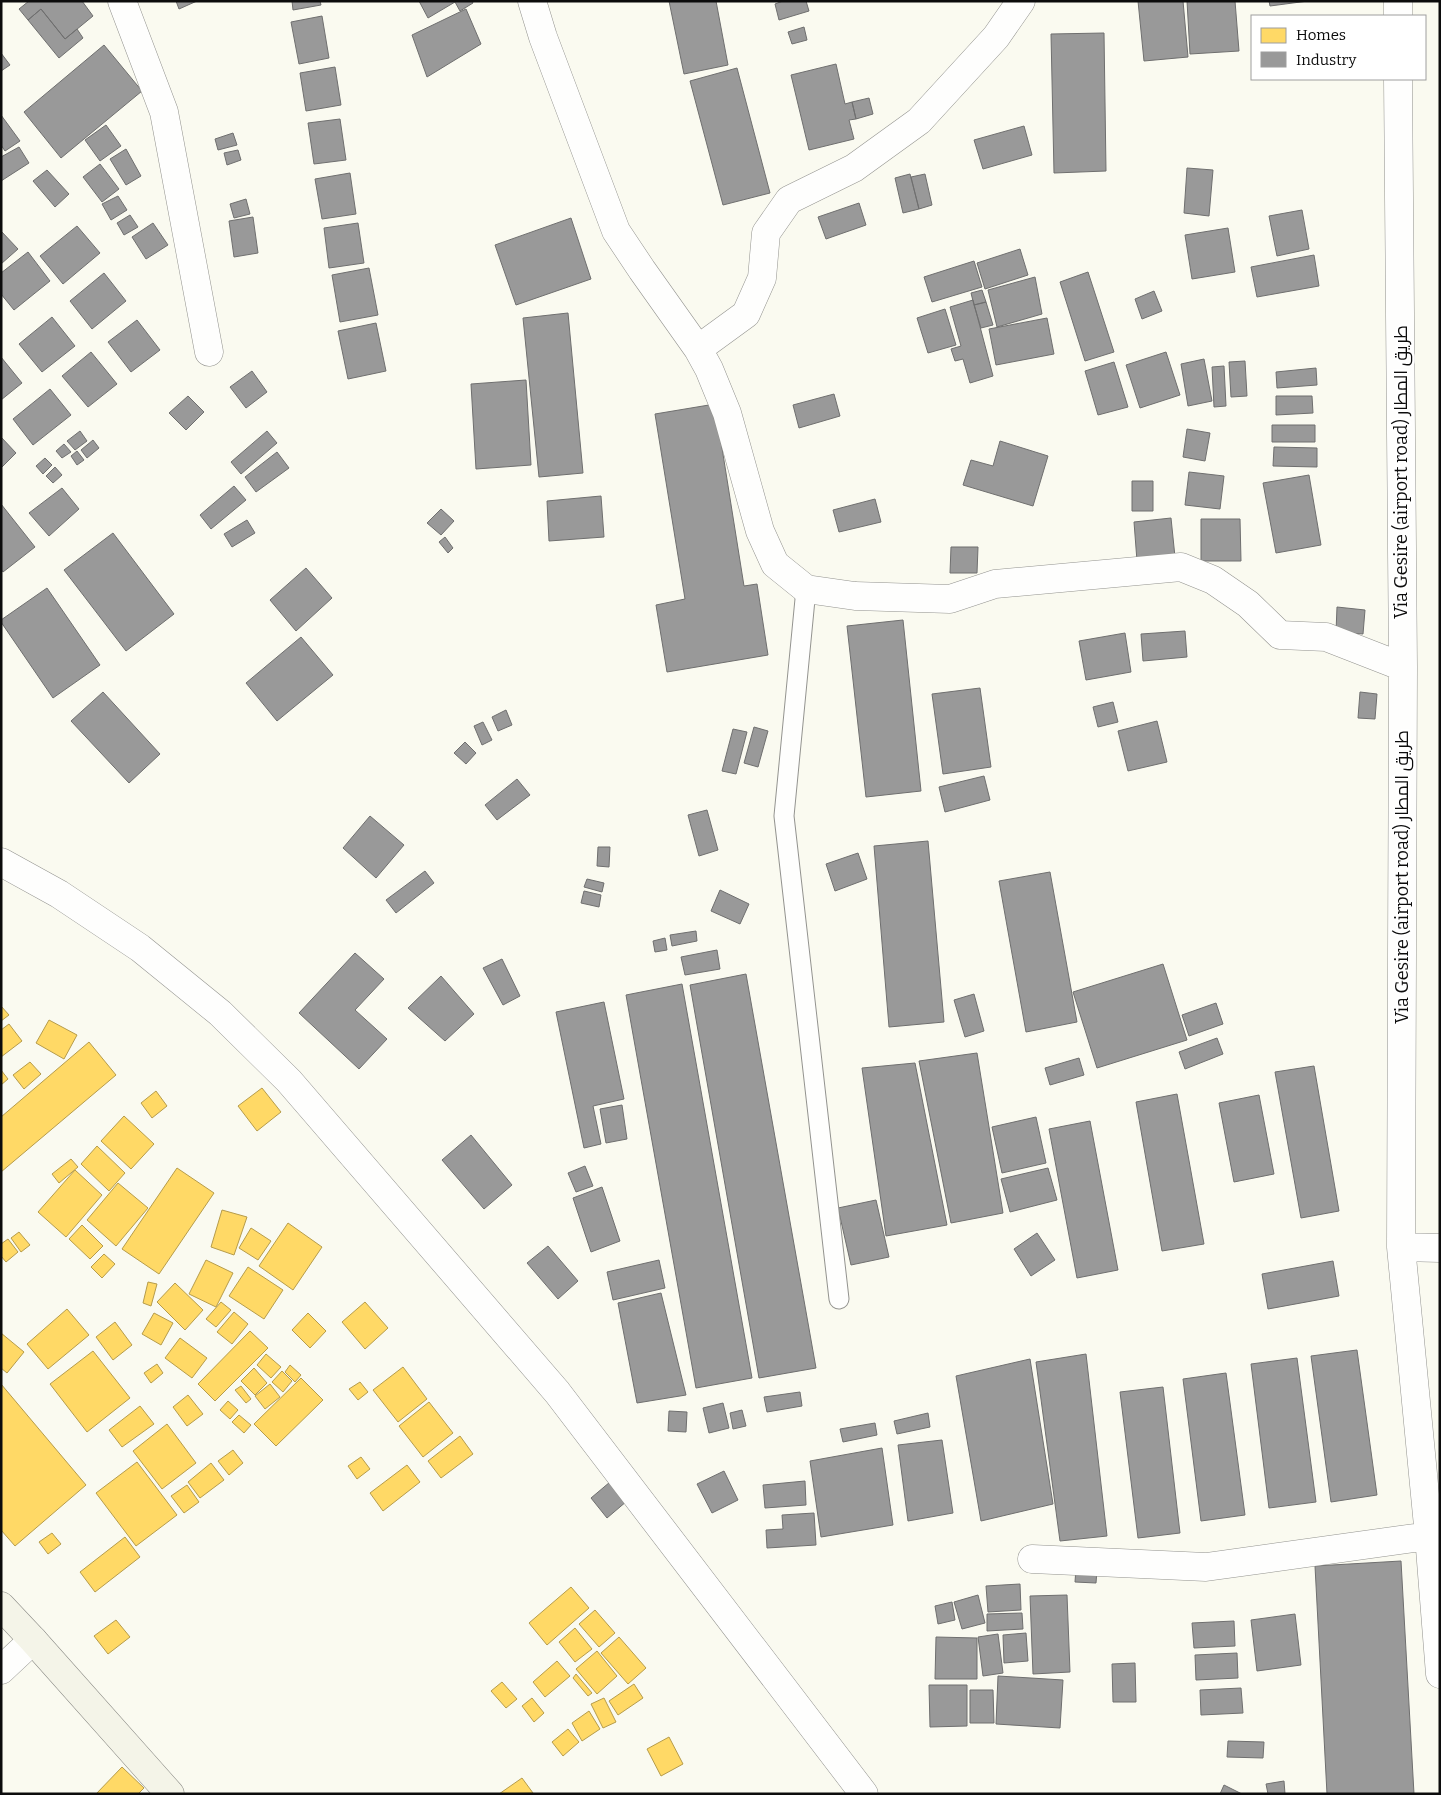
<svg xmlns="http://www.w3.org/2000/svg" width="1441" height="1795" font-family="Bitter,Cairo,serif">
<rect width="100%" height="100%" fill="#fafaf0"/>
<path fill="#ffd966" stroke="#b69c4b" d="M1 1006 9 1015 1 1021Z
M49 1020 77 1035 64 1059 36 1043Z
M9 1024 22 1041 1 1057V1030Z
M89 1042 116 1075 1 1172V1117Z
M30 1062 41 1074 24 1089 13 1075Z
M1 1070 8 1079 1 1085Z
M262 1088 281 1112 257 1131 238 1106Z
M156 1091 167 1106 152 1118 141 1103Z
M124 1116 154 1144 131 1169 101 1141Z
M97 1146 125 1173 109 1191 81 1164Z
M71 1159 78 1167 59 1183 52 1174Z
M177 1168 214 1193 159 1274 122 1249Z
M75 1170 102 1195 66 1237 38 1212Z
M118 1183 148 1208 116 1246 87 1220Z
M222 1210 247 1217 234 1255 211 1247Z
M288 1223 322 1247 293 1290 259 1266Z
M82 1225 103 1246 90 1259 69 1239Z
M251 1228 271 1241 258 1260 239 1248Z
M19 1232 30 1245 21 1252 11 1238Z
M8 1239 18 1252 6 1262 1 1256V1244Z
M104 1254 115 1264 102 1278 91 1267Z
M206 1260 233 1273 216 1307 189 1294Z
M248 1267 283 1290 264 1319 229 1296Z
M148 1282 157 1284 151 1306 143 1303Z
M175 1283 203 1310 185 1330 157 1302Z
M221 1302 231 1310 216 1327 206 1319Z
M365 1302 388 1328 365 1349 342 1322Z
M67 1309 89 1335 48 1369 27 1344Z
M234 1312 248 1324 232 1344 217 1332Z
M154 1313 173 1323 161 1345 142 1334Z
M308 1313 326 1331 310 1348 292 1330Z
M115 1322 132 1345 113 1360 96 1337Z
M250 1331 268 1348 215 1401 198 1384Z
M1 1333 24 1352 7 1373 1 1368Z
M180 1338 207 1358 192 1378 165 1358Z
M93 1351 130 1398 87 1432 50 1384Z
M266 1354 281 1367 271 1378 257 1365Z
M157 1364 163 1373 151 1383 144 1373Z
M290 1365 301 1375 295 1382 285 1372Z
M403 1367 427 1399 398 1422 373 1390Z
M254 1368 267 1383 255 1395 241 1381Z
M282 1371 292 1381 283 1392 272 1382Z
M301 1378 323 1400 276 1446 254 1424Z
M360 1382 368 1392 358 1400 349 1389Z
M1 1384 86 1485 15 1546 1 1530Z
M270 1384 280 1397 265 1409 255 1396Z
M241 1386 251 1399 246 1403 235 1390Z
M188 1395 203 1414 187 1426 173 1407Z
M228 1401 238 1410 230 1419 220 1410Z
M429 1402 453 1433 423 1457 399 1426Z
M140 1406 154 1424 122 1447 109 1430Z
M239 1415 251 1425 244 1433 232 1422Z
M167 1424 196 1463 162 1489 133 1451Z
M460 1436 473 1454 441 1478 428 1461Z
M233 1450 243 1463 229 1475 218 1461Z
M361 1457 370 1469 357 1479 348 1466Z
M137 1462 177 1515 136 1546 96 1493Z
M211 1463 224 1480 200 1498 188 1482Z
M407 1465 420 1482 383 1511 370 1493Z
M187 1485 199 1502 184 1513 171 1496Z
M52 1533 61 1544 48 1554 39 1542Z
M125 1537 140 1557 95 1592 80 1572Z
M571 1587 589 1608 547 1645 529 1623Z
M595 1610 615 1633 599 1647 579 1624Z
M116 1620 130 1637 108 1654 94 1636Z
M575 1628 592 1649 575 1662 559 1642Z
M619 1637 646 1668 628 1684 601 1653Z
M597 1651 617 1676 597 1694 576 1669Z
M557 1661 570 1676 545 1697 533 1682Z
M576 1674 592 1693 588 1696 573 1678Z
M502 1682 517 1699 506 1708 491 1691Z
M634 1684 643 1698 618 1715 609 1701Z
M532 1698 544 1713 534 1722 522 1706Z
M604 1698 616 1722 603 1728 591 1704Z
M589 1711 600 1729 582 1741 572 1723Z
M568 1729 579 1742 563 1756 552 1742Z
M669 1737 683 1764 661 1776 647 1749Z
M122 1767 144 1788 138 1794H96Z
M522 1778 533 1793 499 1794Z"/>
<path fill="#999" stroke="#6f6f6f" d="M29 1H82L93 16 65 39 41 9 28 20 19 9Z
M176 1H197L179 9Z
M292 1H320L321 5 293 10Z
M419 1H472L473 3 460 11 455 2 428 18Z
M669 1H716L728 65 684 74Z
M783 1H806L809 11 779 20 775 4Z
M1138 1H1183L1188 57 1144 61Z
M1187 1H1235L1239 51 1190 54Z
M1269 1H1308L1270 6Z
M41 9 65 39 77 29 83 38 59 58 28 20Z
M466 9 481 44 427 77 412 35Z
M322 16 329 58 299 64 291 22Z
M804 27 807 40 792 44 788 32Z
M1104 33 1106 171 1054 173 1051 34Z
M104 45 142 91 61 158 24 112Z
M1 53 10 65 1 71Z
M836 64 845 104 852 102 856 119 849 120 854 139 809 150 791 75Z
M335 67 341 105 306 111 300 73Z
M737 68 770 193 723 205 690 81Z
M869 98 873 114 856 119 852 102Z
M1 115 20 141 5 151 1 145Z
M340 119 346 160 314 164 308 123Z
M106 125 121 146 100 161 85 140Z
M1024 126 1032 155 983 169 974 140Z
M233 133 237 145 218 150 215 139Z
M19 147 29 163 1 181V157Z
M126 149 141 176 126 185 110 159Z
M238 150 241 160 227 165 224 153Z
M100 164 119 189 102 202 83 177Z
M1187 168 1213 170 1209 216 1184 213Z
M47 170 69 194 55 207 33 181Z
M350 173 356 214 322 219 315 179Z
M910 174 919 209 903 213 895 178Z
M925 174 932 205 919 209 911 177Z
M118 196 127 210 111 220 102 204Z
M246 199 250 214 234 218 230 204Z
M859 203 866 225 826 239 818 217Z
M1302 210 1309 249 1277 256 1269 216Z
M130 215 138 227 124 235 117 223Z
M253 217 258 253 234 257 229 221Z
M571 218 591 279 516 305 495 245Z
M153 223 168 245 146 259 132 237Z
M358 223 364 263 329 268 324 228Z
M77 226 100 253 63 284 40 256Z
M1228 228 1235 272 1192 279 1185 235Z
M1 231 18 249 1 264Z
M1020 249 1028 275 985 289 977 263Z
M28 252 50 281 14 310 1 294V273Z
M1314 255 1319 286 1257 297 1251 267Z
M974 261 982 287 932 302 924 277Z
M369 268 378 315 340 322 332 275Z
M1088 272 1114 352 1085 361 1060 282Z
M104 273 126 301 92 329 70 301Z
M1035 277 1042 314 997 327 988 290Z
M982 290 986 302 974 305 971 293Z
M1154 291 1162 311 1142 319 1135 299Z
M973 300 993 376 970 383 963 359 955 361 951 349 961 346 950 307Z
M986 302 993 325 981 328 974 305Z
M945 309 956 345 928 353 917 318Z
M568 313 583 473 539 477 523 318Z
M52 317 75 346 42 372 19 344Z
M1047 318 1054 354 996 365 989 329Z
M137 320 160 350 131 372 108 342Z
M376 323 386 371 348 379 338 331Z
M91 352 117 384 88 407 62 376Z
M1166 352 1180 395 1140 408 1126 365Z
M1 357 22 383 1 400Z
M1204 359 1212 401 1188 406 1181 364Z
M1245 361 1247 396 1231 397 1229 362Z
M1114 362 1128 407 1098 415 1085 371Z
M1224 366 1226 406 1214 407 1212 367Z
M1316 368 1317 385 1277 388 1276 372Z
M252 371 267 392 246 408 230 387Z
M526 380 531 465 476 469 471 384Z
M50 389 71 415 33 445 13 419Z
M834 394 840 416 799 428 793 405Z
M188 396 204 412 186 430 169 413Z
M1276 396H1312L1313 413 1276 415Z
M715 404 744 586 757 584 768 655 667 672 656 605 685 599 655 414Z
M1272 425H1315V442H1272Z
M1187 429 1210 433 1205 461 1183 457Z
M80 431 87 441 75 450 67 441Z
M267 431 277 443 241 474 231 462Z
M1 437 16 453 1 468Z
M93 440 99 448 87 458 81 450Z
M1000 441 1048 456 1033 506 963 485 971 460 993 466Z
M64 444 71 452 62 458 56 451Z
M1274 447 1317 448V467L1273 466Z
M77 451 84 460 77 465 71 456Z
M277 452 289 468 256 492 245 477Z
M45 458 52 465 43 474 36 466Z
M55 467 62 475 53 483 46 476Z
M1189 472 1224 476 1220 509 1185 505Z
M1309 475 1321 545 1276 553 1263 483Z
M1132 481H1153V511H1132Z
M234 486 246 500 211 529 200 515Z
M62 488 79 509 49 536 29 513Z
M601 496 604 537 549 541 547 501Z
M875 499 881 522 839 532 833 510Z
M1 504 35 547 3 572 1 569Z
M441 509 454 521 441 535 427 523Z
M1171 518 1175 557 1137 561 1134 522Z
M1201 519H1240L1241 561H1201Z
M247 520 255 533 232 547 224 534Z
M113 533 174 614 126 651 64 570Z
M445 537 453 548 448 553 439 542Z
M951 547H978L977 573H950Z
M306 568 332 598 296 631 270 600Z
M47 588 100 665 53 698 1 622V620Z
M1337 607 1365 610 1363 634 1336 632Z
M903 620 921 791 866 797 847 626Z
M1185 631 1187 657 1143 661 1141 634Z
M1125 633 1131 672 1086 680 1079 641Z
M301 637 333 675 277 721 246 683Z
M980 688 991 767 943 774 932 694Z
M103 692 160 754 129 783 71 721Z
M1360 692 1377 694 1375 719 1358 718Z
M1113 702 1118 722 1098 727 1093 707Z
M506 710 512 725 498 731 492 717Z
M1157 721 1167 762 1128 771 1118 731Z
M483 722 492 740 482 745 474 726Z
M754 727 768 731 758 767 744 763Z
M733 729 747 732 736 774 722 771Z
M465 742 476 753 466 764 454 753Z
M984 776 990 800 945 812 939 787Z
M517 779 530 795 497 820 485 805Z
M707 810 718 850 699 856 688 815Z
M370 816 404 845 376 878 343 848Z
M928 841 944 1022 889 1027 874 846Z
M598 847H610L609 867 597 866Z
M858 853 867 879 835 891 826 864Z
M425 871 434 883 396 913 386 900Z
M1050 872 1077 1022 1026 1032 999 881Z
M587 879 604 883 602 892 584 887Z
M720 890 749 904 740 924 711 911Z
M584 891 601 895 599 907 581 903Z
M696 931 697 941 672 946 670 935Z
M665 938 667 950 655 952 653 941Z
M717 950 720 969 685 975 681 957Z
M355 953 384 979 355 1010 387 1039 359 1069 299 1013Z
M502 959 520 996 503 1005 483 968Z
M1163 964 1187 1040 1097 1068 1073 992Z
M746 974 816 1368 759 1378 690 985Z
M441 976 474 1014 445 1041 408 1008Z
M682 984 752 1378 696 1388 626 995Z
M974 994 984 1031 965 1037 954 1000Z
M604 1002 624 1099 593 1106 601 1144 584 1148 556 1012Z
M1216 1003 1223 1024 1189 1036 1182 1015Z
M1217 1038 1223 1054 1185 1069 1179 1052Z
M977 1053 1003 1213 951 1223 919 1061Z
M1079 1058 1084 1075 1050 1085 1045 1068Z
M915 1063 947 1225 886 1236 862 1068Z
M1314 1066 1339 1211 1301 1218 1275 1072Z
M1177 1094 1204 1244 1162 1251 1136 1102Z
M1259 1095 1274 1174 1234 1182 1219 1103Z
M622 1105 627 1139 606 1143 600 1109Z
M1036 1117 1046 1163 1002 1173 992 1127Z
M1090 1121 1118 1270 1077 1278 1049 1129Z
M471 1135 512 1185 484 1209 442 1160Z
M585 1166 593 1186 576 1192 568 1173Z
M1048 1168 1057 1200 1010 1212 1001 1179Z
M602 1187 620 1241 591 1252 573 1198Z
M876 1200 889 1257 851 1265 838 1208Z
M1037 1233 1055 1260 1031 1276 1014 1249Z
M548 1246 578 1281 558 1299 527 1263Z
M659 1260 665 1288 613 1300 607 1272Z
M1333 1261 1339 1296 1268 1309 1262 1274Z
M661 1293 686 1395 637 1403 618 1303Z
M1357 1350 1377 1495 1331 1502 1311 1356Z
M1086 1354 1107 1536 1060 1541 1036 1362Z
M1297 1358 1316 1502 1269 1508 1251 1364Z
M1030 1359 1053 1504 981 1521 956 1376Z
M1226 1373 1245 1515 1201 1521 1183 1379Z
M1163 1387 1180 1533 1138 1538 1120 1392Z
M800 1392 802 1406 767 1412 764 1397Z
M723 1403 729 1428 709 1433 703 1408Z
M742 1410 746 1426 733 1429 730 1413Z
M669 1411 687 1412 686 1432 668 1431Z
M928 1413 930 1427 897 1434 894 1421Z
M875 1423 877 1435 843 1442 840 1429Z
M942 1440 953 1513 908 1521 898 1445Z
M882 1448 893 1525 821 1537 810 1461Z
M724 1471 738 1500 712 1513 697 1484Z
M805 1481 806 1505 765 1508 763 1485Z
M610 1482 627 1501 607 1518 591 1498Z
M814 1513 816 1545 767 1548 766 1530 783 1529 782 1515Z
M1401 1561 1414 1794H1327L1315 1566Z
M1076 1568 1097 1570 1096 1583 1075 1582Z
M1020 1584 1021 1610 988 1612 986 1586Z
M978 1595 985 1623 962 1629 954 1602Z
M1067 1595 1070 1672 1033 1674 1030 1596Z
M952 1602 955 1620 938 1624 935 1606Z
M1022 1613 1023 1629 987 1631V1614Z
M1295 1614 1301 1665 1257 1671 1251 1620Z
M1234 1621 1235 1646 1194 1648 1192 1623Z
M1026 1633 1028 1661 1004 1663 1003 1635Z
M998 1634 1003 1673 983 1676 978 1637Z
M936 1637 977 1638V1679H935Z
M1237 1653 1238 1678 1196 1680 1195 1655Z
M1135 1663 1136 1702H1113L1112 1664Z
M998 1676 1063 1680 1060 1728 996 1724Z
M929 1685H967V1726L930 1727Z
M1241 1688 1243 1713 1201 1715 1200 1690Z
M970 1690H993L994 1723H970Z
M1228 1741 1264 1742 1263 1758 1227 1757Z
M1284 1781 1285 1794H1268L1266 1784Z
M1224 1785 1242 1794H1220Z"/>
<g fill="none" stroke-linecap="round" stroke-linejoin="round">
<defs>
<path id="service" d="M806 589 784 816 839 1299"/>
<path id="minor" d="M122 1 164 112 209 352
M532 1 543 37 616 231 642 270 698 349 709 369 727 413 760 531 775 564 806 589 855 596 950 599 995 584 1181 567 1213 580 1248 604 1280 635 1326 637 1403 667
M1398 1V16
M1398 79 1403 667 1401 1247 1429 1536 1440 1674
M698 349 746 314 762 278 766 233 789 200 854 168 919 121 996 37 1021 1
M1 862 59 894 140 948 220 1013 289 1081 557 1392 864 1794
M1401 1247 1440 1248
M1032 1559 1206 1567 1429 1536
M1 1670 33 1640"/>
<path id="secondary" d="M1 1606 33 1640 170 1794"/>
</defs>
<use href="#service" stroke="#93938f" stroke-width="21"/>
<use href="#minor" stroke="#93938f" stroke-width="29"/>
<use href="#secondary" stroke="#8a8a85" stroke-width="29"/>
<use href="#service" stroke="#fefefd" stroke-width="19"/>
<use href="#minor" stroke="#fefefd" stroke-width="28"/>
<use href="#secondary" stroke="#f4f4e8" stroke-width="28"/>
</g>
<g text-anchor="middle" stroke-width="5" stroke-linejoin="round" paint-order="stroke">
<g font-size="18" fill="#0c0c0c" stroke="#fff">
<text transform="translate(1401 472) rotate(-90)" y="6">Via Gesire (airport road) طريق المطار</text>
<text transform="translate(1402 877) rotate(-90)" y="6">Via Gesire (airport road) طريق المطار</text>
</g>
</g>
<rect width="1441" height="1795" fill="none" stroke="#0c0c0c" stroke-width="5"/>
<rect x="1251" y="15" width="175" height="65" fill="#ffffff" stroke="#9e9e9e"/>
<rect x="1261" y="28" width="25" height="15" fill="#ffd966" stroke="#9e9e9e"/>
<text x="1296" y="40" font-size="15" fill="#0c0c0c">Homes</text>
<rect x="1261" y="52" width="25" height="15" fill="#999999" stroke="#9e9e9e"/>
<text x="1296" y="65" font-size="15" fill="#0c0c0c">Industry</text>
</svg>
